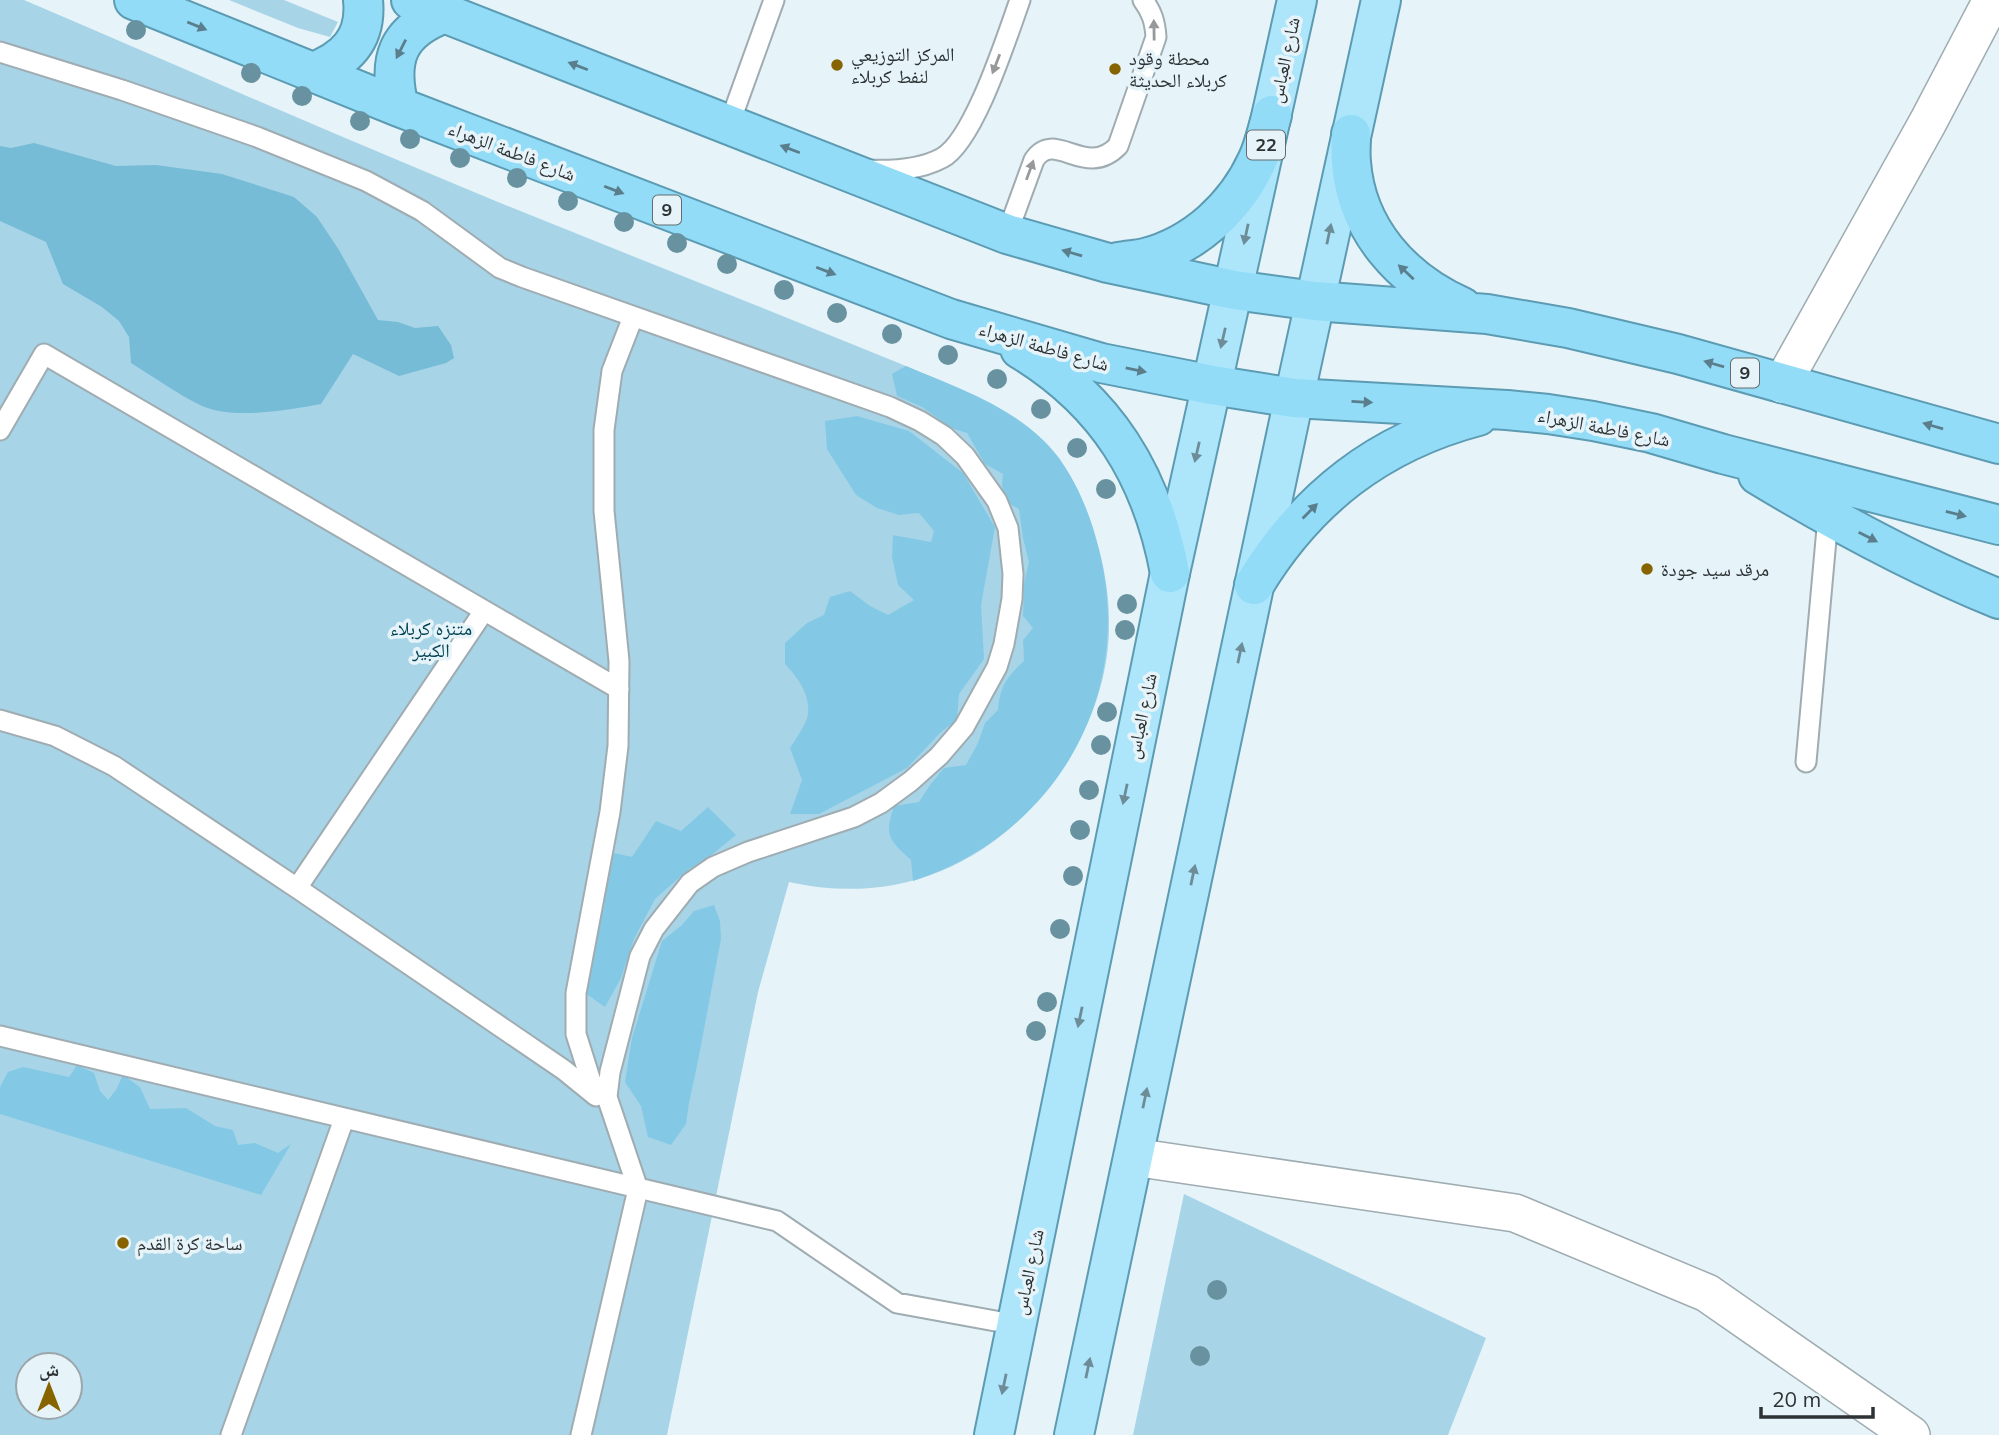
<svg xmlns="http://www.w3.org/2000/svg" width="1999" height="1435" font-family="Mulish,'Noto Naskh Arabic',sans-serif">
<rect width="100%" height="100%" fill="#e6f4f9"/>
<path fill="#a8d4e7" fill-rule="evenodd" d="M0 0H24C155 56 287 114 419 169 515 210 613 248 710 287 773 312 837 338 901 364 950 385 1002 402 1042 440 1072 469 1089 509 1099 549 1105 572 1109 597 1109 620 1110 665 1097 710 1075 748 1014 854 910 909 789 882L758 992 667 1435H0ZM28 1365H70V1407H28Z
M229 0H284L338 22 330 37 298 28Z
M1184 1194 1486 1338 1448 1435H1133Z"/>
<path fill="#83c9e5" d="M906 366C960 389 1022 409 1059 458 1079 486 1091 518 1099 550 1136 696 1055 835 913 881L911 860C889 840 884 836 894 806L919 802 930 785 944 768 966 765 978 743 985 723 998 710C1000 686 1007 677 1024 661L1023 640 1033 628 1023 616 1024 584 1029 562 1023 538 1019 509 1006 502 1002 485 1003 474 985 464 967 433 951 428 922 407 897 396 892 374Z
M857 416 909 431 963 473 995 527 981 605 984 659 959 694 957 720 941 732 907 768 819 814H790L802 780 790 748C795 740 808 722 808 713 810 693 797 677 785 664V643L807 623 824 615 830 597 850 591 870 606 888 615 914 600 898 585 892 557 893 535 931 542 934 531 919 513 899 515 877 508 856 495 827 449 825 421Z
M708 807 736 835 709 857 689 869 655 899 634 939 621 978 605 1007 585 993 595 937 604 908 608 870 614 853 632 857 656 821 681 831Z
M714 905 720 921 721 939 698 1061 689 1103 686 1124 671 1145 648 1137 641 1106 625 1082 632 1038 662 941 682 925 694 911Z
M77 1065 94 1073 100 1091 108 1100 116 1090 123 1075 140 1087 150 1109 186 1108 215 1126 233 1130 238 1145 255 1143 278 1153 291 1144 261 1195 0 1114V1087L8 1072 23 1067 69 1077Z"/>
<path fill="#76bcd7" d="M34 143 116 166 156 165 222 174 294 197 317 217 339 250 378 320 398 322 415 328 438 326 451 345 454 358 446 363 399 376 353 354 321 404C288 410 234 420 202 406 177 394 154 377 131 363L129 337 119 321 102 307 63 284 46 242 0 221V146L11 148Z"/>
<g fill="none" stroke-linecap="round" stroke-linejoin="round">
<defs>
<path id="service" d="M0 52 122 90 257 137 366 181 422 211 500 268 522 277 890 407 920 421 944 436 965 456 997 501 1008 528 1013 574 1012 599 1004 644 997 667 964 727 939 756 911 781 881 803 854 817 748 852 713 867 690 883 654 929 640 956 610 1072 607 1097 638 1189 581 1435
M729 125 774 0
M868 170C893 171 920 170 942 158 974 141 1007 36 1020 0
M1007 234 1034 160C1055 128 1085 180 1118 146L1156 37C1155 22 1152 12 1143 0
M0 430 44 354 619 689
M0 720 55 736 114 766 297 888 564 1070 596 1096
M1806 762 1828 517
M297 888 484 611
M0 1036 777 1221 897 1303 1017 1325
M595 1094 576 1034V993L610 812 618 746 619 661 604 511V430L612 371 633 317
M231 1435 344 1119"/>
<path id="minor" d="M1782 384 1928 122 1992 0
M1133 1157 1515 1213 1707 1293 1911 1435"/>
<path id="primary" d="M994 1435 1170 573 1297 0
M1074 1435 1294 398 1381 0"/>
<path id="trunk" d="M134 0 399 107 951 319 1101 363 1212 385 1294 398 1507 410 1548 414 1593 421 1651 433 1723 454 1999 525
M411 0 1007 234 1108 263 1234 290 1315 301 1487 314 1568 328 1678 354 1999 444
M311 73C346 60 367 39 363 0
M399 107C387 59 397 31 445 13
M1351 134C1351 143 1350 153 1351 162 1356 230 1402 280 1462 307
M1118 262C1127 260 1137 260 1145 258 1195 245 1236 207 1257 161 1264 147 1267 130 1272 115
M1020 349C1106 401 1152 475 1170 573
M1758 475C1836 522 1915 565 1999 599
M1254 585C1307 498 1379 442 1478 416"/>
</defs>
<use href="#service" stroke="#9facb1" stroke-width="23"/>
<use href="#minor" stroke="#9facb1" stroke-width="40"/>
<use href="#primary" stroke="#5c9bb2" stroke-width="42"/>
<use href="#trunk" stroke="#5c9bb2" stroke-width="42"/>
<use href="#service" stroke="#fff" stroke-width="19"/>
<use href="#minor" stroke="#fff" stroke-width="37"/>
<use href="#primary" stroke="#ade5fa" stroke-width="38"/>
<use href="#trunk" stroke="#92dcf8" stroke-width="38"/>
</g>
<g fill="#68929f">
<circle cx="136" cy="30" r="10"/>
<circle cx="251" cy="73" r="10"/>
<circle cx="302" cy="96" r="10"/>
<circle cx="360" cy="121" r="10"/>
<circle cx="410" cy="139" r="10"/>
<circle cx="460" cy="158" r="10"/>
<circle cx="517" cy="178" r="10"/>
<circle cx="568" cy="201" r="10"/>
<circle cx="624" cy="222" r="10"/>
<circle cx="677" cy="243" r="10"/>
<circle cx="727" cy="264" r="10"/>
<circle cx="784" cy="290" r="10"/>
<circle cx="837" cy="313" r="10"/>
<circle cx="892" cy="334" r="10"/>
<circle cx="948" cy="355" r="10"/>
<circle cx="997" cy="379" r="10"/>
<circle cx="1041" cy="409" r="10"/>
<circle cx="1077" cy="448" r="10"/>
<circle cx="1106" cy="489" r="10"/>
<circle cx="1127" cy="604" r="10"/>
<circle cx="1125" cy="630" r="10"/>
<circle cx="1107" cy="712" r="10"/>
<circle cx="1101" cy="745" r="10"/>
<circle cx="1089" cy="790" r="10"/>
<circle cx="1080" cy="830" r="10"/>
<circle cx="1073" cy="876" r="10"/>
<circle cx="1060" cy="929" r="10"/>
<circle cx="1047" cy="1002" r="10"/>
<circle cx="1036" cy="1031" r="10"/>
<circle cx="1217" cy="1290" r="10"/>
<circle cx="1200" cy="1356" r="10"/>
</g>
<defs><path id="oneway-solid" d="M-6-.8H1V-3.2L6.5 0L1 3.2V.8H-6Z" transform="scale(1.75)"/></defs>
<g fill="#5a7e8c">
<use href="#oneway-solid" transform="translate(197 26) rotate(22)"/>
<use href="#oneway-solid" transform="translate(401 49) rotate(117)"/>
<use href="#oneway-solid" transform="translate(578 66) rotate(-159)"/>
<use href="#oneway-solid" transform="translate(790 149) rotate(-159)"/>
<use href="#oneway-solid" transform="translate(614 190) rotate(21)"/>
<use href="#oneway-solid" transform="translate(1072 253) rotate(-164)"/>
<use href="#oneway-solid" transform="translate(826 271) rotate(21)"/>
<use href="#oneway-solid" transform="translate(1406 272) rotate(-137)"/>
<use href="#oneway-solid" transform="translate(1714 364) rotate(-164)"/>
<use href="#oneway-solid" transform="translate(1136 370) rotate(12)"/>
<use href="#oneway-solid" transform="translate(1362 402) rotate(3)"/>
<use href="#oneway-solid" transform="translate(1933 426) rotate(-164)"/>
<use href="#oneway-solid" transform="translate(1310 511) rotate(-45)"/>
<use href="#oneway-solid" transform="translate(1956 514) rotate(14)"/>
<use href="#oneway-solid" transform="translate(1868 537) rotate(27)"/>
</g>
<g fill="#96989a">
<use href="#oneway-solid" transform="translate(1154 30) rotate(-91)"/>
<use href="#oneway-solid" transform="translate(996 64) rotate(111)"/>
<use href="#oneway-solid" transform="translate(1030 170) rotate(-70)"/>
</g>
<g fill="#6d8c97">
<use href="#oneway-solid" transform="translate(1246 234) rotate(102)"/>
<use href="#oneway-solid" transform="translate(1329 234) rotate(-78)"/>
<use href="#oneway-solid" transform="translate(1223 338) rotate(103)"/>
<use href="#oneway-solid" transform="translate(1197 452) rotate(103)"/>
<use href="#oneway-solid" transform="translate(1240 653) rotate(-78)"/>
<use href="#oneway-solid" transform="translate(1125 794) rotate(102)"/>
<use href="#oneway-solid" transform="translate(1193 875) rotate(-78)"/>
<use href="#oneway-solid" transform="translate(1080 1017) rotate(102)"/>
<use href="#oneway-solid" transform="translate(1145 1098) rotate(-78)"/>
<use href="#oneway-solid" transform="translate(1088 1368) rotate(-78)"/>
<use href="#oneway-solid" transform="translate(1004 1384) rotate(102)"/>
</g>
<g fill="#876400" stroke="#e6f4f9" stroke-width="2.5">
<circle cx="837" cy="65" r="7"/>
<circle cx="1115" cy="69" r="7"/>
<circle cx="1647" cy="569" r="7"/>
<circle cx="123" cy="1243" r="7"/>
</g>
<g text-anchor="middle" stroke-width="7" stroke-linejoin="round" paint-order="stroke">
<g fill="#e6f4f9" stroke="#646c6f" stroke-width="2">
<rect x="1247" y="130.5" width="38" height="29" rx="5"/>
<rect x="653" y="195.5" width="28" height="29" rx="5"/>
<rect x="1731" y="358.5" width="28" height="29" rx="5"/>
</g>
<g font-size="18" font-weight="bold" fill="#2d3234">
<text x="1266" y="151">22</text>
<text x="667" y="216">9</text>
<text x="1745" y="379">9</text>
</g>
<g font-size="19" fill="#2d3234" stroke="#e6f4f9" text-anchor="start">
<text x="851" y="61">المركز التوزيعي<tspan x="851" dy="22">لنفط كربلاء</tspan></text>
<text x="1129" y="65">محطة وقود<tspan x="1129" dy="22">كربلاء الحديثة</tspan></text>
<text x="1661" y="576">مرقد سيد جودة</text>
<text x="137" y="1250">ساحة كرة القدم</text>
</g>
<g font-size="19" fill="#2d3234" stroke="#e6f4f9">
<text transform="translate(1284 60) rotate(-78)" y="7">شارع العباس</text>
<text transform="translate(512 151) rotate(21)" y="7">شارع فاطمة الزهراء</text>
<text transform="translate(1044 346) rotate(16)" y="7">شارع فاطمة الزهراء</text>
<text transform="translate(1604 427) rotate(11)" y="7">شارع فاطمة الزهراء</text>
<text transform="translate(1141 716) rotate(-78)" y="7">شارع العباس</text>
<text transform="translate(1028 1272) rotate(-78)" y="7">شارع العباس</text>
</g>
<g font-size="19" fill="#014255" stroke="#e6f4f9">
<text x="431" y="635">متنزه كربلاء<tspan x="431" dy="22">الكبير</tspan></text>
</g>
</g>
<g transform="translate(49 1386)"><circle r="33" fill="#e6f4f9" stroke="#9ca6aa" stroke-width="2"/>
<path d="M0-5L12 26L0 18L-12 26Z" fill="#876400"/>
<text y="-10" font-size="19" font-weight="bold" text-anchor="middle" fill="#2d3234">ش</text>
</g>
<path d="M1761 1407v10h112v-10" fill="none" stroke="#2d3234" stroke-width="3.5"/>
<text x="1772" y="1407" font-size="21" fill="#2d3234" stroke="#e6f4f9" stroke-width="5" paint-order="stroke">20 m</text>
</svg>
